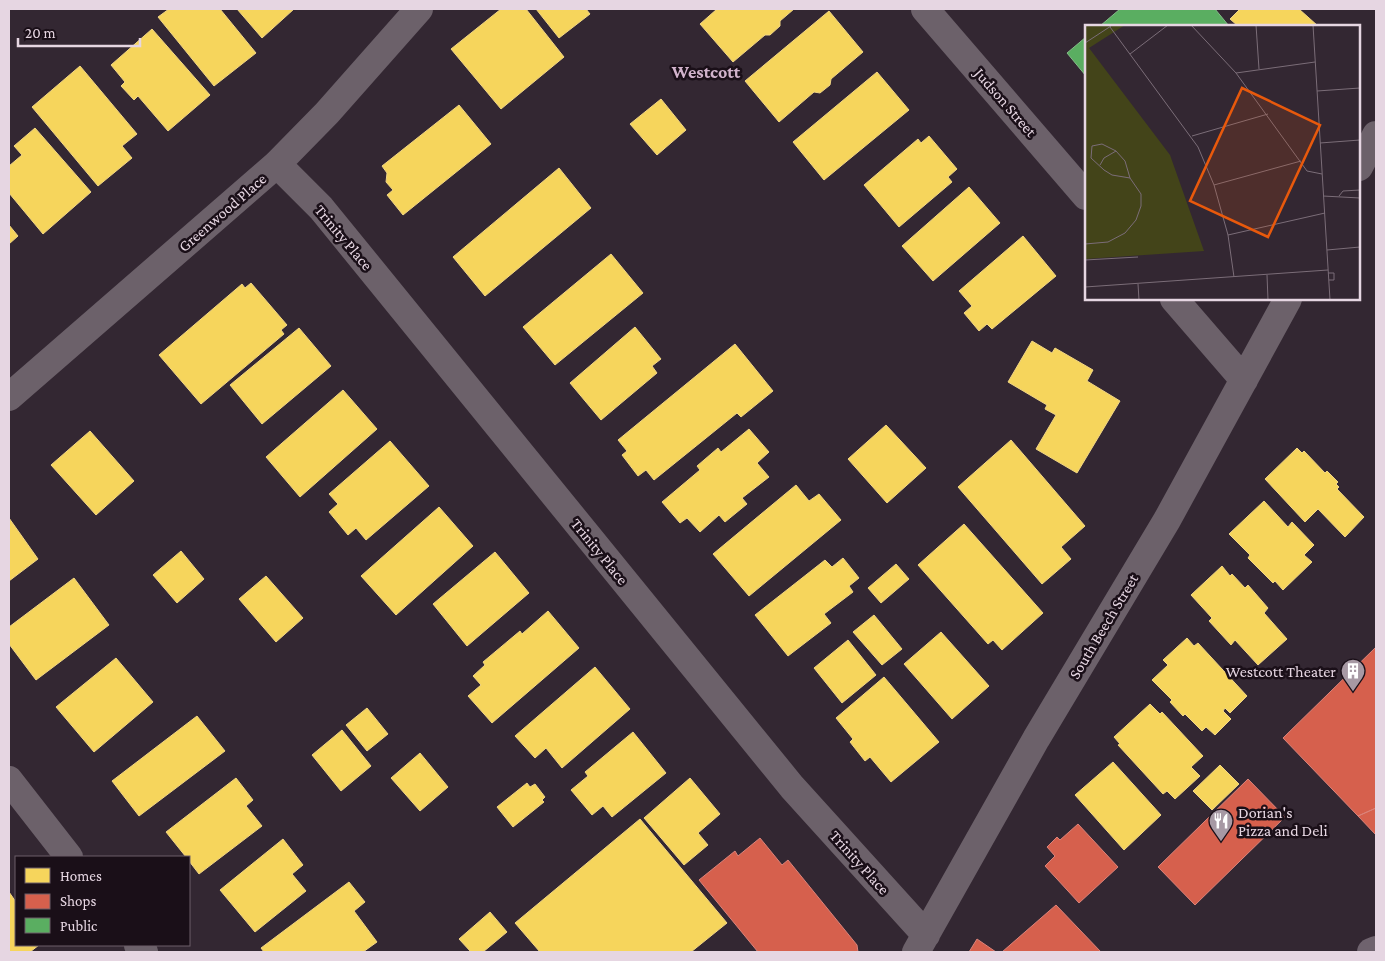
<svg xmlns="http://www.w3.org/2000/svg" width="1385" height="961" font-family="'Crimson Pro',serif">
<rect width="100%" height="100%" fill="#332732"/>
<path fill="#f6d55c" stroke="#f1d584" d="M169 9H220L256 53 214 86 158 17Z
M237 9H294L262 38Z
M501 9H526L564 57 501 109 451 49Z
M536 9H586L590 14 559 38Z
M717 9H794L780 21V26L770 35H765L733 62 700 24Z
M1240 9H1299L1318 26H1238L1230 19Z
M829 11 863 52 831 79 830 85 820 93 814 92 779 122 745 81Z
M152 29 210 95 168 131 138 96 134 100 121 86 125 82 111 65Z
M80 66 137 134 122 146 132 158 98 186 32 107Z
M877 72 909 110 824 180 793 142Z
M661 99 686 130 657 155 630 124Z
M459 105 491 144 403 215 387 195 393 190 386 182 387 173 382 166Z
M35 128 91 192 43 234 9 193V166L22 155 14 146Z
M929 136 957 169 948 177 952 182 899 227 864 185 918 139 921 143Z
M559 168 591 208 485 296 453 257Z
M969 187 1000 223 933 281 902 246Z
M9 225 18 236 9 244Z
M1023 236 1056 276 992 329 987 324 979 331 964 313 972 306 959 291Z
M611 254 643 293 555 365 523 327Z
M251 283 287 325 281 330 284 334 201 404 159 355 242 284 245 288Z
M635 327 661 359 652 366 657 373 601 420 570 383Z
M299 328 331 366 262 424 230 385Z
M1032 341 1052 353 1055 348 1093 370 1087 381 1120 401 1077 473 1036 449 1056 415 1045 409 1047 405 1008 382Z
M735 344 773 391 741 417 737 413 654 480 646 470 638 476 622 455 627 451 618 440Z
M343 390 377 429 300 497 266 457Z
M886 425 926 468 887 503 848 459Z
M749 429 769 452 757 463 769 477 742 498 747 504 725 522 719 515 700 532 687 518 680 523 662 502 700 470 697 466 718 448 721 452Z
M90 431 134 481 96 515 51 465Z
M1011 440 1085 526 1061 547 1071 559 1042 584 958 487Z
M390 441 429 486 366 540 356 528 348 535 329 512 338 504 329 494Z
M1297 448 1302 453 1304 451 1325 473 1327 471 1338 482 1336 484 1339 487 1337 489 1364 517 1345 537 1318 509 1305 522 1265 479Z
M796 485 809 501 819 494 841 520 749 596 713 554Z
M1264 501 1288 527 1292 522 1314 545 1304 555 1312 562 1283 590 1275 581 1273 583 1248 558 1250 555 1229 534Z
M439 507 473 546 396 615 361 576Z
M9 518 38 559 9 581Z
M964 524 1043 613 1002 650 993 640 988 644 918 565Z
M181 551 204 579 177 603 153 575Z
M495 552 529 593 467 646 433 604Z
M843 558 859 578 849 586 853 592 824 614 831 623 788 656 755 615 825 560 832 567Z
M896 564 909 579 881 603 868 588Z
M1222 566 1230 576 1232 574 1245 588 1248 585 1268 608 1264 613 1287 639 1258 665 1235 640 1231 645 1209 621 1212 618 1191 595Z
M266 576 303 618 276 642 239 599Z
M74 578 109 625 36 680 9 644V627Z
M548 611 579 648 492 723 468 696 481 685 473 676 485 665 483 662 520 631 522 634Z
M874 615 902 649 882 665 853 632Z
M941 632 989 686 952 719 904 664Z
M1187 638 1194 646 1198 643 1247 696 1230 713 1225 708 1223 711 1231 719 1215 735 1206 727 1202 731 1185 714 1183 716 1170 702 1172 700 1152 680 1168 665 1163 660Z
M848 640 876 675 842 703 814 668Z
M116 658 153 702 94 752 56 707Z
M595 667 630 709 562 768 546 748 535 758 515 736Z
M884 677 939 742 891 782 870 757 865 761 850 742 853 739 836 718Z
M1150 704 1160 714 1162 712 1203 756 1191 767 1200 776 1175 799 1167 791 1163 794 1118 745 1120 744 1114 737Z
M367 708 388 734 367 751 346 725Z
M197 716 225 751 139 816 112 781Z
M342 730 371 766 341 791 312 755Z
M633 732 666 773 612 817 603 806 592 815 571 790 588 776 585 772Z
M420 753 448 787 420 811 391 778Z
M1113 762 1161 815 1124 850 1075 795Z
M1220 765 1239 784 1212 810 1193 791Z
M236 778 253 800 246 806 262 826 199 874 189 861V857H186L166 832Z
M690 778 720 814 698 833 708 845 684 865 644 818Z
M527 783 530 787 535 784 545 797 542 800 544 802 513 827 497 807Z
M640 819 727 923 691 952H540L515 923Z
M283 839 303 865 292 874 306 891 255 932 220 890Z
M349 882 365 902 354 911 377 942 363 952H264L261 948Z
M9 892 16 902V945H39L30 952H9Z
M490 912 507 932 483 952H471L459 939Z"/>
<path fill="#d6604d" stroke="#db837a" d="M1376 647V808L1358 816 1283 738Z
M1248 779 1285 817 1195 905 1158 867Z
M1376 808V835L1358 816Z
M1078 824 1118 867 1079 903 1045 866 1055 856 1047 847 1057 837 1060 840Z
M760 838 782 865 788 860 857 945 858 952H758L699 880 735 851 738 856Z
M1056 905 1101 952H1002Z
M977 939 996 952H969Z"/>
<path fill="#5aae61" stroke="#84ba88" d="M1120 9H1215L1229 26H1100Z
M1086 37V76L1067 53Z"/>
<g fill="none" stroke-linecap="round" stroke-linejoin="round">
<path stroke="#6c616a" stroke-width="28" d="M925 9 1086 196
M277 164 321 208 792 787 926 935
M1359 167 1376 135
M1174 299 1244 380
M9 397 277 164 327 113 419 9
M9 780 69 857
M138 945 144 952
M916 952 1036 739 1167 520 1288 299"/>
<path stroke="#6f636e" stroke-width="28" d="M1371 952 1376 950"/>
</g>
<defs>
<symbol id="building-pin" viewBox="-11 -11 22 30"><path d="M0 17L-7.5 6A9.5 9.5 0 1 1 7.5 6Z" fill="#a799a4" stroke="#1a0f18"/><path d="M-4-6H4V6H1V3H-1V6H-4ZM-2.5-4.3h1.7v1.8h-1.7ZM.8-4.3h1.7v1.8H.8ZM-2.5-1h1.7V.8h-1.7ZM.8-1h1.7V.8H.8Z" fill="#fff"/></symbol>
<symbol id="restaurant-pin" viewBox="-11 -11 22 30"><path d="M0 17L-7.5 6A9.5 9.5 0 1 1 7.5 6Z" fill="#a799a4" stroke="#1a0f18"/><path d="M-5-6h1v4h1v-4h1v4h1v-4h1v5L-1.5 .5V6h-2V.5L-5-1ZM5-6V6H3V1.5H1.5Q1.5-4 5-6Z" fill="#fff"/></symbol>
</defs>
<g fill-rule="evenodd">
<use href="#building-pin" x="1339" y="657" width="28" height="38"/>
<use href="#restaurant-pin" x="1207" y="807" width="28" height="38"/>
</g>
<g text-anchor="middle" stroke-width="5" stroke-linejoin="round" paint-order="stroke">
<g font-size="16" fill="#e6d6e2" stroke="#1a0f18">
<text transform="translate(1006 102) rotate(49)" y="6">Judson Street</text>
<text transform="translate(222 212) rotate(-41)" y="6">Greenwood Place</text>
<text transform="translate(344 237) rotate(50)" y="6">Trinity Place</text>
<text transform="translate(600 551) rotate(51)" y="6">Trinity Place</text>
<text transform="translate(1103 626) rotate(-59)" y="6">South Beech Street</text>
<text transform="translate(860 862) rotate(48)" y="6">Trinity Place</text>
</g>
<g font-size="16" fill="#e6d6e2" stroke="#1a0f18" text-anchor="end">
<text x="1336" y="677">Westcott Theater</text>
<text x="1238" y="818" text-anchor="start">Dorian's<tspan x="1238" dy="18">Pizza and Deli</tspan></text>
</g>
<g font-size="18" font-weight="bold" fill="#d2b3cc" stroke="#1a0f18">
<text x="706" y="78">Westcott</text>
</g>
</g>
<g transform="translate(1085 25)">
<rect width="275" height="275" fill="#332732"/>
<path d="M0 0H40L4 23 85 130 119 226 0 234Z" fill="#434419"/>
<path fill="none" stroke="#7b6d78" stroke-width="1" d="M106 0 151 48 222 146 237 149M171 0 174 44M228 0 245 275M25 2 113 122 129 160 143 210 149 252M0 18 26 1M45 29 83 0M151 48 230 37M232 66 275 63M107 111 183 89M235 118 275 115M15 140 19 133 31 126M129 160 216 136M238 171 275 173M254 171 258 166 275 165M143 210 240 188M0 219 23 217 40 208 51 195 56 181V169L45 153 40 136 31 126 17 119 7 121 6 133 19 145 27 150 45 153M242 225 275 222M0 235 53 232M243 248H249V255H244M182 250 183 275M53 259 54 275M0 262 243 245"/>
<path fill="#e8590c" fill-opacity="0.15" stroke="#e8590c" stroke-width="2.5" d="M157 63 235 100 183 212 105 176Z"/>
<rect width="275" height="275" fill="none" stroke="#e6d6e2" stroke-width="2.5"/>
</g>
<rect width="1385" height="961" fill="none" stroke="#e6d6e2" stroke-width="20"/>
<rect x="15" y="856" width="175" height="90" fill="#1a0f18" stroke="#6c5f69"/>
<rect x="25" y="868" width="25" height="15" fill="#f6d55c" stroke="#6c5f69"/>
<text x="60" y="881" font-size="15" fill="#e6d6e2">Homes</text>
<rect x="25" y="894" width="25" height="15" fill="#d6604d" stroke="#6c5f69"/>
<text x="60" y="906" font-size="15" fill="#e6d6e2">Shops</text>
<rect x="25" y="918" width="25" height="15" fill="#5aae61" stroke="#6c5f69"/>
<text x="60" y="931" font-size="15" fill="#e6d6e2">Public</text>
<path d="M18 38v8h122v-8" fill="none" stroke="#e6d6e2" stroke-width="2.5"/>
<text x="25" y="38" font-size="15" fill="#e6d6e2" stroke="#1a0f18" stroke-width="4" paint-order="stroke">20 m</text>
</svg>
